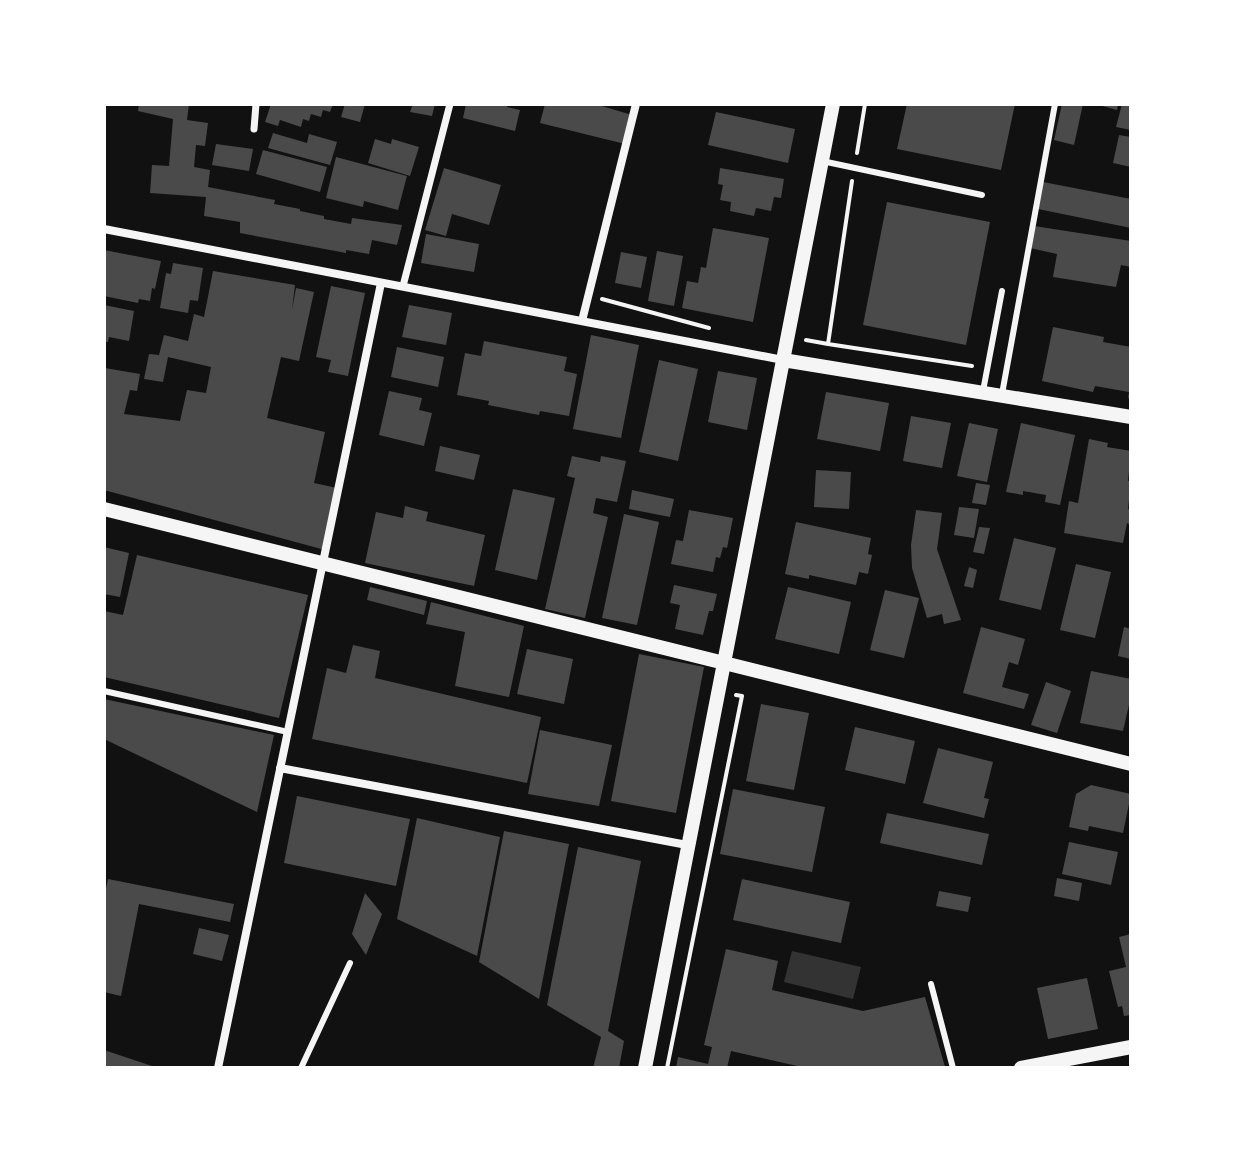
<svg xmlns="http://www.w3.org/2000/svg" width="1235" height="1172" font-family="'PT Sans',sans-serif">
<rect width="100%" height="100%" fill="#111"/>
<path fill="#333" d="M792 951 861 967 853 999 784 982Z"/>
<path fill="#4a4a4a" d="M139 104H189L187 120 208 123 205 146 196 145 194 167 210 170 208 187 275 200 274 204 300 209V211L324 216V219L351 224 352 218 402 225 397 245 372 240 369 254 346 250V253L240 233V222L204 216 206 197 150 193 152 165 169 166 173 119 138 111Z
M271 104H333L330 112 323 110 321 117 311 114 309 121 303 119 301 127 280 120 278 126 265 122Z
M345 104H365L360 122 341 117Z
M413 104H435L432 116 410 112Z
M466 104H508L507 107 520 110 515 131 463 118Z
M545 104H595L632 115 625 144 540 123Z
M907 104H1015L1001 170 897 149Z
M1062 104H1083L1074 145 1054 140Z
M1095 104H1118L1117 110Z
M1122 104H1131V130L1116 127Z
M716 112 795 129 788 163 708 145Z
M273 133 307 143 309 134 337 142 330 165 268 148Z
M1119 135 1131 137V167L1113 163Z
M375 139 391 144 392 139 419 147 410 176 368 163Z
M216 144 253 149 249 171 212 165Z
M263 150 327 167 320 192 256 174Z
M336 157 407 176 398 210 364 201 363 207 326 198Z
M444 168 501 185 489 225 452 214 446 236 425 230Z
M720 168 784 179 781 198 774 197 771 211 756 208 754 216 730 211 731 202 720 200 723 185 718 184Z
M1043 182 1131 199V228L1038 209Z
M887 202 990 222 966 345 863 325Z
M1034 226 1131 241V267L1121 265 1116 287 1053 277 1057 254 1030 248Z
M713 228 769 238 753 322 682 308 687 281 698 283 701 267 706 268Z
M426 234 479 244 474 272 421 263Z
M104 250 161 261 155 289 152 288 150 301 139 299 138 303 104 296Z
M657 251 683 256 674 306 648 301Z
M621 252 647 257 641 288 615 283Z
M173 263 203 268 198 301 190 300 188 313 160 308 166 273 171 274Z
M213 271 295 285 292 310 296 288 314 292 299 361 281 357 267 418 325 432 314 483 337 488 325 550 104 490 105 368 140 374 137 391 130 390 124 414 180 421 187 390 206 393 211 367 168 357 163 382 144 379 149 354 159 355 164 335 188 341 194 314 204 317Z
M331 286 365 293 348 376 328 372 331 360 316 357Z
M104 305 134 311 129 341 109 337 108 342H104Z
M409 305 452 313 446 345 402 337Z
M1053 327 1104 337 1103 342 1131 347V399L1128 398 1129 392 1095 386 1093 392 1042 381Z
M591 335 639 345 621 438 573 429Z
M484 341 567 357 564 371 577 374 569 416 540 411 539 415 488 405 489 401 457 395 465 353 481 356Z
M397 347 444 357 438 387 391 377Z
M659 360 698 369 678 461 639 452Z
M718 371 757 378 747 430 708 422Z
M389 391 422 398 419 410 432 413 424 446 379 435Z
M826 392 889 403 880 451 817 439Z
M911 416 951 423 942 468 903 461Z
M969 423 998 429 987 482 957 476Z
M1021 423 1075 435 1060 505 1045 502 1046 495 1023 491V495L1006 492Z
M1089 439 1108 443 1107 447 1131 451 1128 481H1131L1128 509H1131V519L1130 525 1127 523 1123 543 1064 533 1069 501 1078 503Z
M440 446 480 455 474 480 435 471Z
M572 456 600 462 601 456 626 461 617 502 596 498 593 513 608 517 585 618 545 609 575 478 567 476Z
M816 470 851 472 849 509 814 507Z
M976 483 990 485 986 505 972 503Z
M513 489 555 498 537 580 495 570Z
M632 490 674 499 670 517 629 509Z
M405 506 428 512 426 521 485 535 474 586 365 563 376 512 403 518Z
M959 507 979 509 974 538 954 535Z
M689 510 733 518 727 548 723 547 720 558 716 557 713 572 671 564 676 540 683 541Z
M916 510 942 513 937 549 961 620 944 624 942 614 927 618 912 568 911 545Z
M624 514 659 522 637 625 602 618Z
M796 522 871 538 868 554 872 555 868 574 859 572 856 585 809 575V579L785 574Z
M979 527 990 528 984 554 973 552Z
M1014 538 1056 548 1041 610 999 600Z
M104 547 129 553 120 597 104 594Z
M137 555 308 595 279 718 104 677V611L123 615Z
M1076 564 1111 572 1095 638 1060 630Z
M969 567 977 570 973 588 964 586Z
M674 585 717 594 713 611H709L703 635 675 629 680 605 670 603Z
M370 587 427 601 424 615 367 600Z
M788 587 851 602 839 654 775 639Z
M885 590 919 598 904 658 870 650Z
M431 602 524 626 509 697 455 686 465 632 426 624Z
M981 627 1025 639 1018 665 1009 662 1002 687 1029 694 1024 709 963 693Z
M1124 627 1131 629V659L1118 656Z
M353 645 380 651 375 678 541 717 527 783 312 739 327 668 346 673Z
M527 649 573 659 564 704 517 694Z
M639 654 704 667 676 813 611 801Z
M1091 671 1131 679V696L1123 731 1080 723Z
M1046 682 1071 691 1057 733 1031 725Z
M104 699 274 735 257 812 104 739Z
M761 704 809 713 794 790 746 781Z
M855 727 915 741 905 784 845 770Z
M540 730 612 745 599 806 528 794Z
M938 748 993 762 984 798 989 799 984 818 923 803Z
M1091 785 1131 794 1123 833 1089 826 1088 831 1069 827 1076 794Z
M733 789 825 807 812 872 720 854Z
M297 796 410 819 396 886 284 863Z
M887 813 989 834 982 865 880 843Z
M417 818 500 837 477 956 397 919Z
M504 831 569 844 539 999 479 962Z
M1069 842 1118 852 1111 885 1062 874Z
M578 847 641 861 608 1031 624 1041 619 1068H593L601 1037 547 1005Z
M1057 878 1082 883 1079 901 1054 896Z
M108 879 234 904 230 922 139 904 121 996 104 992V898Z
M742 879 850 902 841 943 733 920Z
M939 891 971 897 968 912 936 906Z
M365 893 382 914 366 955 352 934Z
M199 928 229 935 222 961 193 954Z
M1131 934V1015L1124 1016 1122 1006 1118 1007 1109 971 1126 967 1119 937Z
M726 949 778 961 772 990 863 1011 925 997 945 1067 806 1068 731 1051 727 1068H676L678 1057 708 1064 712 1047 704 1045Z
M1087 978 1098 1029 1048 1039 1037 988Z
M104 1050 155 1067V1068H104Z"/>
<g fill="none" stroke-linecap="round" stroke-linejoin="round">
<path stroke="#f5f5f5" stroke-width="4" d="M857 153 865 104
M852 181 828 344 972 366
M602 299 709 328
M806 340 828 344
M667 1068 742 696 736 695"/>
<path stroke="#f5f5f5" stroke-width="6" d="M822 161 982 195
M983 391 1002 291
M1002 394 1055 104
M104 691 288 732
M931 984 953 1068
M301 1068 350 963"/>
<path stroke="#f5f5f5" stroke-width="7" d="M254 129 256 104
M403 286 450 104"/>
<path stroke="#f5f5f5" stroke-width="8" d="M104 229 783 360
M582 321 636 104
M280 768 687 845
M218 1068 381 283"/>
<path stroke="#f5f5f5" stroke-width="14" d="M783 360 1131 417
M104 509 1131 764
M645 1068 833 104
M1021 1068 1131 1047"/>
</g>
<rect width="1235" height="1172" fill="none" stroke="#ffffff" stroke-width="212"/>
</svg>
